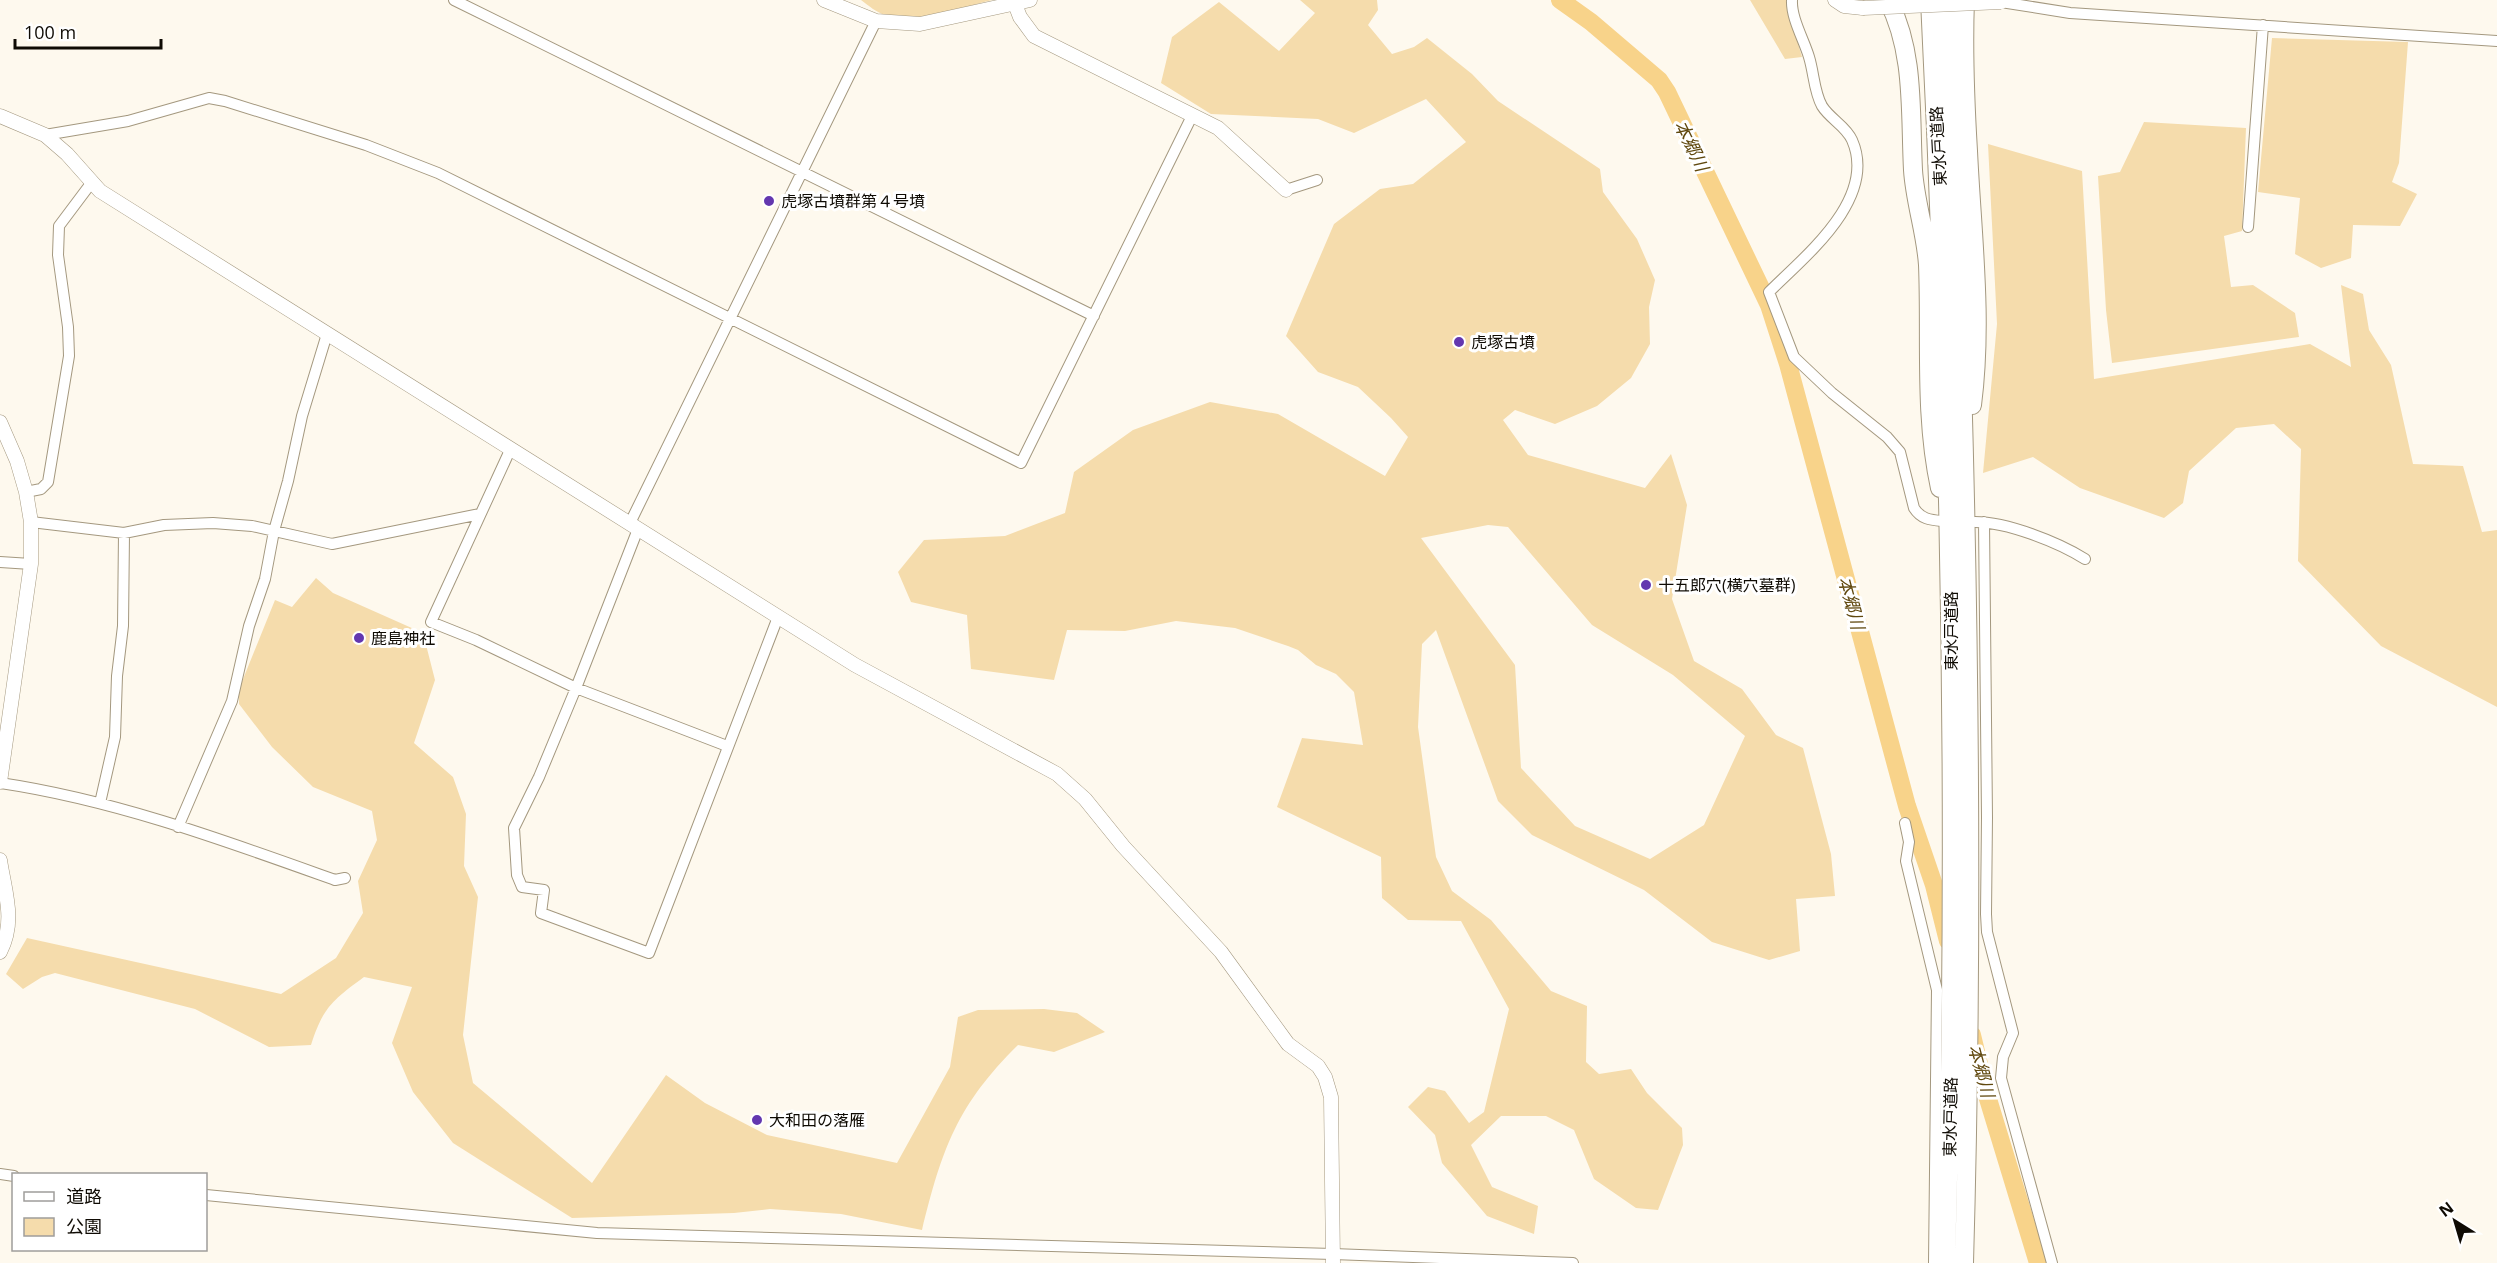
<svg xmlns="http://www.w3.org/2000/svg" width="2497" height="1263" font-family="'Open Sans','Noto Sans JP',sans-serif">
<rect width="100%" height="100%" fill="#fef9ee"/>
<path fill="#f5dcac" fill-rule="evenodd" d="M861 0H992C959 8 918 26 885 15 876 12 869 6 861 0Z
M1300 0H1377L1378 10 1368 25 1392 54 1414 47 1427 38 1472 74 1498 101 1600 169 1603 192 1637 239 1655 280 1649 307 1650 344 1631 378 1597 406 1555 424 1515 410 1503 420 1528 455 1645 488 1671 454 1687 505 1672 599 1694 661 1742 689 1776 735 1803 748 1831 854 1835 896 1796 899 1800 951 1769 960 1712 942 1644 890 1532 835 1498 801 1436 630 1422 644 1418 727 1436 857 1452 891 1491 920 1551 991 1587 1006 1586 1062 1599 1074 1631 1069 1647 1093 1682 1128 1683 1145 1658 1210 1636 1208 1594 1179 1574 1130 1546 1116H1501L1471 1145 1492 1187 1538 1206 1534 1234 1487 1216 1442 1163 1435 1135 1408 1107 1428 1087 1445 1091 1469 1123 1484 1112 1509 1009 1461 921 1408 920 1382 898 1381 857 1277 807 1302 738 1363 745 1354 692 1336 674 1316 665 1298 650 1288 646 1235 628 1176 621 1125 631 1067 630 1054 680 971 669 967 615 911 602 898 572 924 540 1005 536 1065 513 1074 472 1133 430 1210 402 1278 414 1385 476 1408 437 1391 418 1358 387 1318 372 1286 336 1334 224 1380 189 1413 184 1466 142 1426 99 1354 133 1318 119 1211 114 1161 83 1172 37 1219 2 1279 51 1315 13ZM1488 525 1508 527 1592 625 1673 675 1745 736 1704 825 1650 859 1575 826 1521 768 1515 665 1421 538Z
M1750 0H1789L1788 10 1802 57 1785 59Z
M2272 38 2408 42 2399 163 2392 182 2417 194 2400 226 2353 225 2351 258 2321 268 2295 254 2300 198 2258 192Z
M2144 122 2246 128 2242 231 2224 236 2231 287 2253 285 2295 313 2299 337 2112 363 2106 310 2098 176 2120 172Z
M1988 144 2082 171 2094 379 2310 344 2351 367 2341 285 2363 294 2369 330 2391 365 2413 464 2463 466 2482 532 2497 530V707L2381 646 2298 561 2301 449 2274 424 2236 428 2189 471 2183 503 2164 518 2080 488 2033 457 1983 473 1997 324Z
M316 578 333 593 423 633 435 680 414 743 453 777 466 814 464 866 478 897 463 1035 473 1083 592 1183 666 1075 705 1103 767 1135 897 1163 950 1067 958 1017 978 1010 1044 1009 1077 1013 1105 1032 1054 1052 1018 1045C957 1105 942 1149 922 1230L841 1214 770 1209 734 1213 572 1218 453 1143 413 1092 392 1043 412 987 364 977C333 1000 323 1007 311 1045L269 1047 195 1009 55 973 42 977 23 989 6 974 27 938 281 994 336 958 363 913 358 881 377 840 372 811 313 787 272 747 239 704V689L275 600 292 607Z"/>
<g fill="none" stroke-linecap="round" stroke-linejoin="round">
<path stroke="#f8d38a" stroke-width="18" d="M1560 0 1591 22 1659 80 1667 92 1769 305 1788 364 1907 806 1934 885 1948 941
M1972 1035 1985 1089 2038 1263"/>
<defs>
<path id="street" d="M454 0 1094 316
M1792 0C1791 18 1804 40 1809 57 1814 73 1814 92 1822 106 1830 119 1846 126 1852 140 1878 199 1805 256 1769 292L1794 357 1832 393 1887 437 1900 452 1914 508C1921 519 1930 520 1942 521
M2001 2 2070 13 2497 41
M45 135 128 121 209 98 225 101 366 145 438 173 1021 463 1192 116
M1286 190 1317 180
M2248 227 2263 25
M511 448 431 622 476 640 576 688 727 746
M26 492 41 489 48 482 69 356 68 327 58 255 59 226 92 182
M31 522 124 533 164 525 213 523 252 526 332 544 480 514
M1975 522C2007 522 2058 542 2085 559
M1984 522 1987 817 1986 914 1987 932 2013 1033 2003 1057 2001 1078 2052 1263
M630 523 876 21
M638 529 576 688 539 777 514 828 517 875 522 887 544 890 541 913 649 953 778 617
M0 562 31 564
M0 783C115 800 226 841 335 880L345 878
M100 803 115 737 117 676 123 626 124 533
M1905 823 1909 842 1906 861 1937 990 1934 1263
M178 827 232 701 249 626 265 579 274 531 288 481 302 416 327 334
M0 1174 14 1176
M206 1195 597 1233 1333 1254 1573 1263"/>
<path id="secondary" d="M824 0 876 21 920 24 1030 0
M1835 0 1844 6 1863 8
M1015 4 1020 17 1034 36 1218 128 1286 190
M0 116 45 135 67 154 100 191 855 665 1057 774 1085 799 1123 846 1221 952 1288 1044 1318 1066 1325 1077 1331 1097 1333 1263
M0 422 17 461 26 492 31 522V564L0 782
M0 860C5 893 16 921 0 952"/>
<path id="highway" d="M1888 0C1915 52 1910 112 1913 170 1915 202 1926 233 1928 265 1931 338 1924 415 1940 488
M1930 0C1951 421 1958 842 1946 1263
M1948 0C1967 421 1976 842 1964 1263
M1965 0C1963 50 1965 101 1968 151 1972 236 1983 320 1972 405"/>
</defs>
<use href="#street" stroke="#a4987f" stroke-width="12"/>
<use href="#secondary" stroke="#a4987f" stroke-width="15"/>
<use href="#highway" stroke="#a4987f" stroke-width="20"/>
<use href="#street" stroke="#fff" stroke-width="10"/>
<use href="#secondary" stroke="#fff" stroke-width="14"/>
<use href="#highway" stroke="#fff" stroke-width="18"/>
<defs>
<path id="secondary-bridge" d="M1863 8 2001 2"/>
</defs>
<use href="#secondary-bridge" stroke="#a4987f" stroke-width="15" stroke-linecap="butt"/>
<use href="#secondary-bridge" stroke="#fff" stroke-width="14"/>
</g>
<g fill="#6337af" stroke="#fff" stroke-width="2">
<circle cx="769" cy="201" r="6"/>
<circle cx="1459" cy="342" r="6"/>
<circle cx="1646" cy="585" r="6"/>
<circle cx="359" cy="638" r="6"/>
<circle cx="757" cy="1120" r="6"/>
</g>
<g text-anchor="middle" stroke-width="6" stroke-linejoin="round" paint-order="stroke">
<g font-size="16" fill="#0f0b04" stroke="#fff">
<text transform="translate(1938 146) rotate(-93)" y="6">東水戸道路</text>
<text transform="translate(1951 631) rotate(-90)" y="6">東水戸道路</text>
<text transform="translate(1950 1117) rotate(-89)" y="6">東水戸道路</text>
</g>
<g font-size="16" fill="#0f0b04" stroke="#fff" text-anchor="start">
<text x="781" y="207">虎塚古墳群第４号墳</text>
<text x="1471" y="348">虎塚古墳</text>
<text x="1658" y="591">十五郎穴(横穴墓群)</text>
<text x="371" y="644">鹿島神社</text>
<text x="769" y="1126">大和田の落雁</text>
</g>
<g font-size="18" font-style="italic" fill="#60480e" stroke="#fff">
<text transform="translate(1691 146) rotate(64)" y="6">本郷川</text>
<text transform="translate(1851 603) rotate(75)" y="6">本郷川</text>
<text transform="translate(1981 1071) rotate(75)" y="6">本郷川</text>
</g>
</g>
<rect x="12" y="1173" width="195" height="78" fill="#ffffff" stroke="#9f9d9b" stroke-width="1.5"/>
<rect x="24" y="1192" width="30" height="9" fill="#ffffff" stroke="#9f9d9b" stroke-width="1.5"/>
<text x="66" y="1203" font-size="18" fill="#0f0b04">道路</text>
<rect x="24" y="1218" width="30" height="18" fill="#f5dcac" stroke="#9f9d9b" stroke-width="1.5"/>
<text x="66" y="1233" font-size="18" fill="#0f0b04">公園</text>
<g transform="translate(2455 1221) rotate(323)" stroke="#ffffff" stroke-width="4.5" paint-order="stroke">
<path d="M0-4.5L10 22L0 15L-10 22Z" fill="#0f0b04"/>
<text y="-9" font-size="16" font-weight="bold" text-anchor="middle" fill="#0f0b04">N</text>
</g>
<path d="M15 39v9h146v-9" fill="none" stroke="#0f0b04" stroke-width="3"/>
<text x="24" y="39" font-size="18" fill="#0f0b04" stroke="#ffffff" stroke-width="4.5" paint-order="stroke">100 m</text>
</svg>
